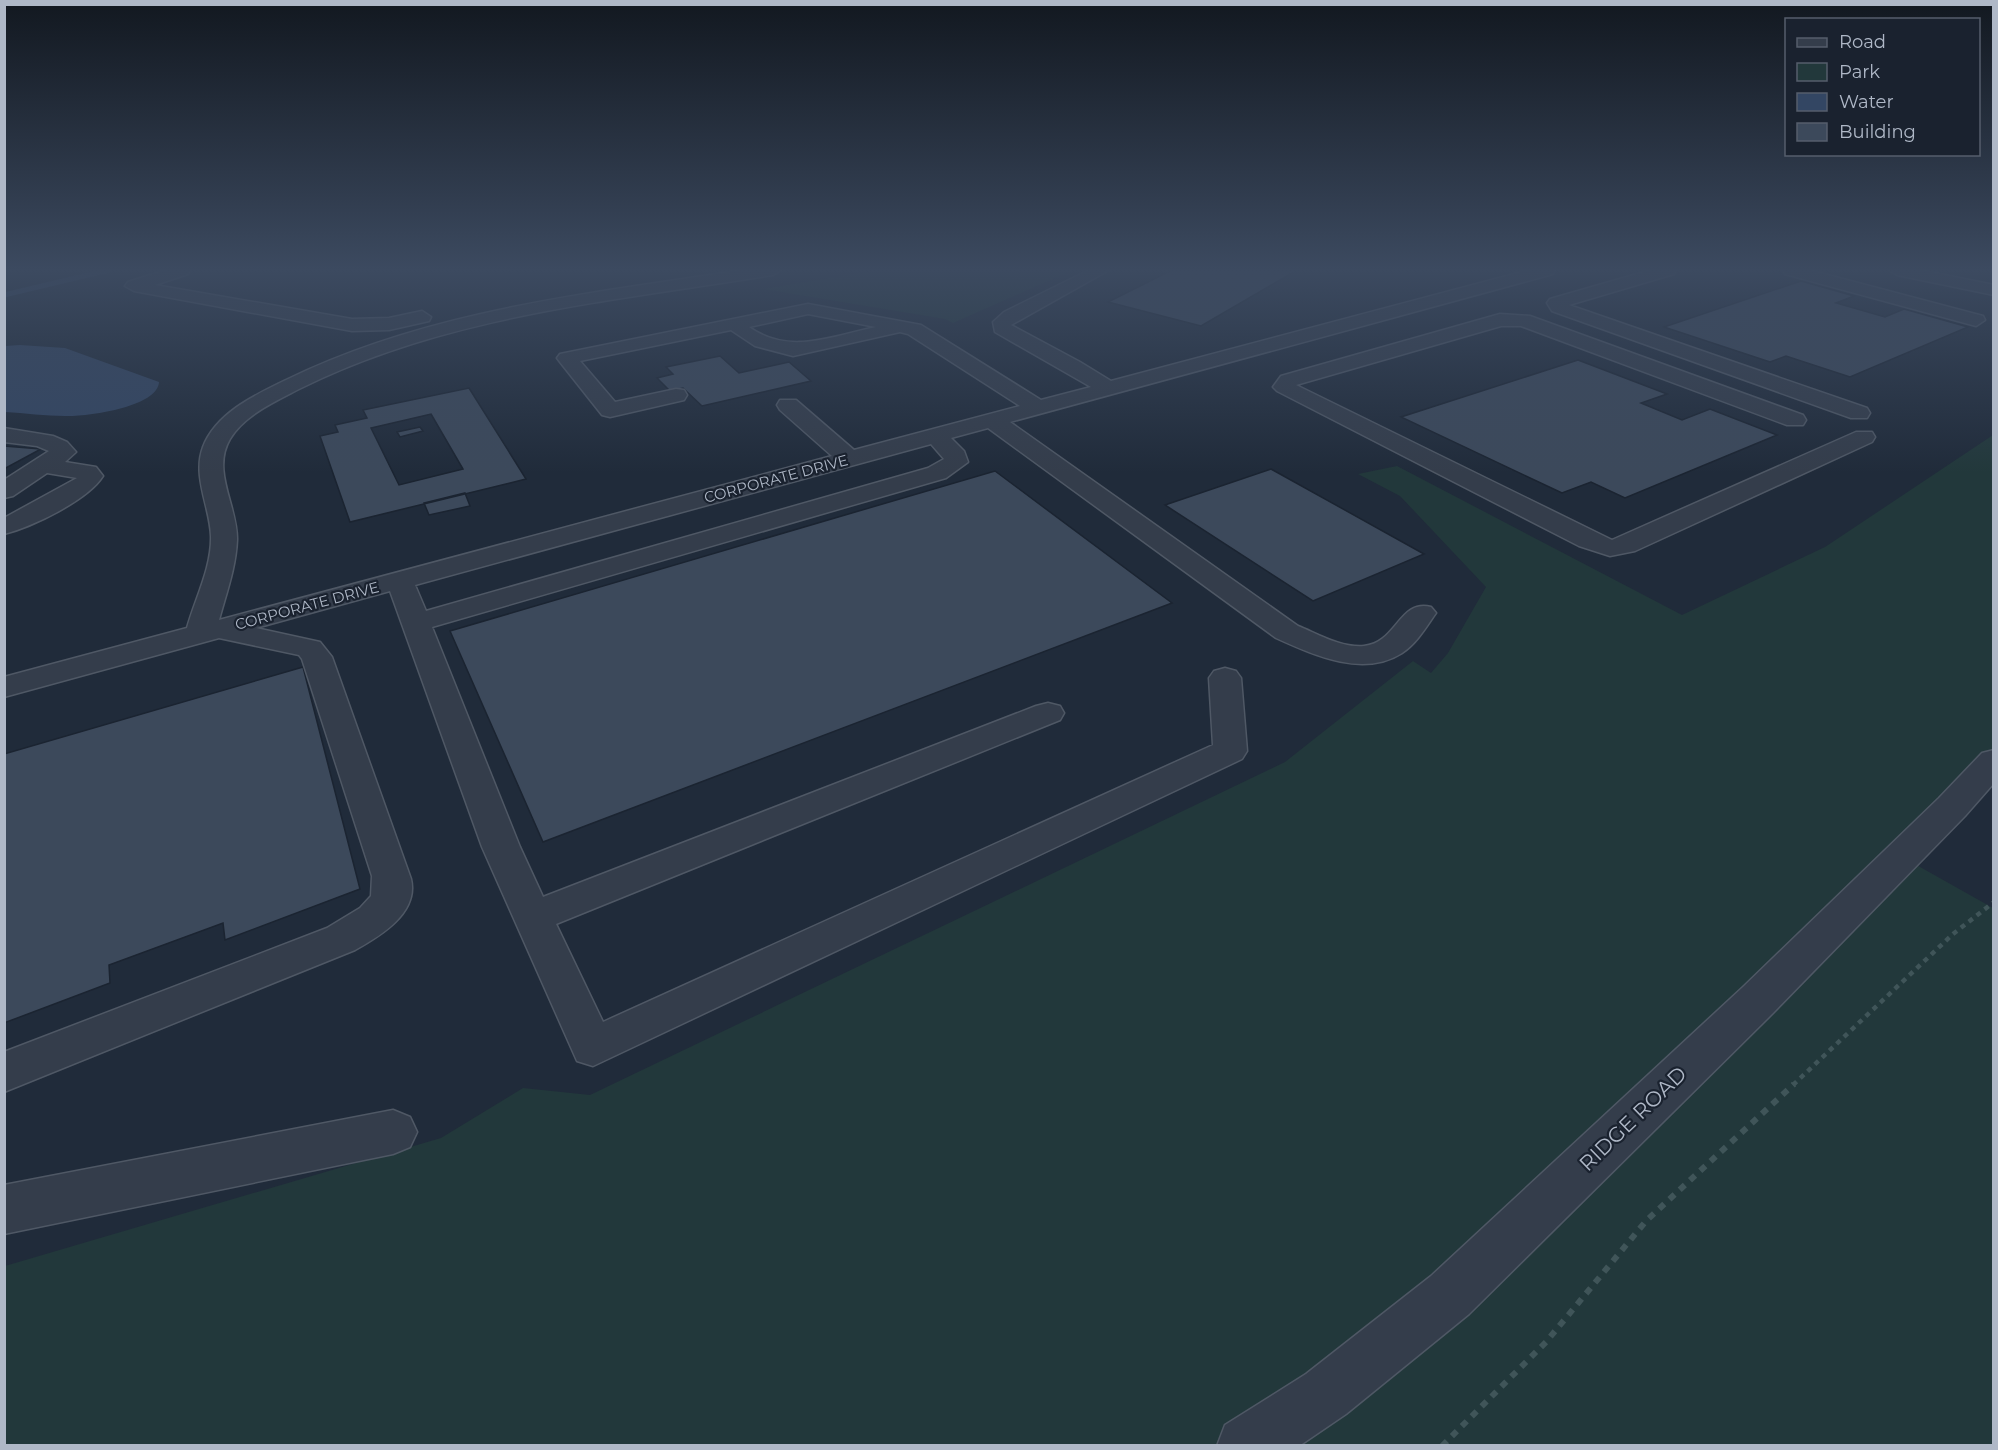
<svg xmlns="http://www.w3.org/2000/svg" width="1998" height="1450" font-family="Montserrat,sans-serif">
<rect width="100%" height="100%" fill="#202b3a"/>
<path fill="#22383b" d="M878 270H1073L953 323 945 319 763 289Z
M1993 435V749L1897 854 1993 908V1445L5 1446V1266L441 1138 523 1088 590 1095 1285 762 1413 661 1431 673 1448 653 1486 587 1400 496 1358 474 1397 466 1682 615 1825 547Z"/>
<path fill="#334663" d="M20 345 65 348 159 382C158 407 86 417 65 416 45 416 25 413 5 412V346Z"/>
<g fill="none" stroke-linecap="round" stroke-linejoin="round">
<path stroke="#334663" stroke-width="5" d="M4 295 109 270"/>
</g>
<path fill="#3c495b" stroke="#1b2431" stroke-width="1.5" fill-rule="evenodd" d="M1172 270H1297L1201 326 1108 302Z
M1801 281 1854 296 1836 303 1885 317 1904 309 1968 327 1850 377 1786 356 1770 362 1664 327Z
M720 356 739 373 789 362 811 381 702 406 683 388 670 391 657 378 673 374 666 367Z
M1578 360 1667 394 1641 403 1682 420 1710 409 1777 435 1625 498 1591 482 1562 493 1401 417Z
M469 388 526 479 350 522 320 436 338 432 335 425 367 418 363 410ZM431 414 463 469 399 485 371 428Z
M420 427 423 431 400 437 397 432Z
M4 446 41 449 4 469Z
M1271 469 1424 554 1313 601 1165 505Z
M995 471 1172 603 543 842 450 631Z
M465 493 470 506 429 515 424 503Z
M303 667 360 889 225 940 223 923 109 965 110 983 4 1023V754Z"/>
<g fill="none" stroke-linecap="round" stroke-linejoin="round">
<defs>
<path id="minor" d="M166 270H190L188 274 155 285 352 319 389 318 422 311 431 317 429 321 389 330 352 331 134 291 125 286 128 282Z
M743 270H781L773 275C612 301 447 315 299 389 276 401 244 415 230 439 211 471 238 507 237 540 236 567 226 594 219 620L832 456 780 410 777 405 780 400H796L854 450 1020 406 908 334 900 332 793 356 755 346 731 330 580 361 615 402 676 389 684 390 687 395 684 400 610 417 602 415 560 362 557 358 560 354 808 304 921 325 1041 400 1091 387 995 332 993 322 1004 312 1089 270H1109L1011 325 1080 362 1111 381 1529 270H1555L1553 274 1010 422 1298 626C1318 634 1341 648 1364 646 1397 643 1399 599 1431 607L1436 613C1426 627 1417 643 1402 653 1363 678 1314 655 1276 638L988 428 951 438 964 451 968 462 946 478 432 627 520 847 543 897 1036 706 1048 703 1060 706 1064 713 1060 720 556 924 603 1022 1213 745 1209 678 1214 671 1225 668 1236 671 1241 678 1247 751 1242 759 593 1066 577 1061 482 847 390 591 256 628 320 642 332 657 411 879C419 913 380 936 355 950L4 1092V1052L327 928 360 908 371 896 372 876 302 659 299 655 219 638 4 697V677L187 628C195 599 212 567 211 536 210 507 192 476 203 447 216 413 255 395 286 380 429 310 587 294 743 270ZM808 314 876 327C831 336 790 356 749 327ZM931 444 944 459 928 468 426 611 415 585Z
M1651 270H1676L1674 274 1569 305 1867 408 1870 413 1867 418H1851L1552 311 1547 303 1550 299Z
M1783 270H1809L1983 316 1985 320 1976 326 1785 274Z
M1889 270H1920L1994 285V295L1897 275Z
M1500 314 1530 316 1803 415 1806 420 1803 425H1787L1521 326H1501L1296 385 1612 540 1856 432H1872L1875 437 1872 442 1635 551 1610 556 1579 546 1277 391 1273 387 1281 376Z
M4 428 53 436 67 442 76 452 65 462 96 467 103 476C88 500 32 527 4 534V518L77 478 47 473 13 496 4 498V480L49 451 37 446 4 442Z
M1994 750V783L1965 816 1773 1013 1469 1314 1346 1414 1299 1446H1217L1225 1425 1306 1374 1431 1276 1743 987 1939 798 1982 753Z
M393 1110 410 1117 417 1132 410 1147 393 1154 4 1234V1185Z"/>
</defs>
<use href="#minor" stroke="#4f5865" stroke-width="3"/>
<path stroke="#405559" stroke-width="4.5" stroke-dasharray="5 5" stroke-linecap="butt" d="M1793 1085 1953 934 1994 902"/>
<path stroke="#405559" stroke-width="6" stroke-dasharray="7 7" stroke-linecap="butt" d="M1442 1446 1546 1342 1646 1221 1794 1084"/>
<use href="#minor" fill="#343d4b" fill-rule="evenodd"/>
</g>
<linearGradient id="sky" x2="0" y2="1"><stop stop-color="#121820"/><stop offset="0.57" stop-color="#3c4a60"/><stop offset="1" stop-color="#3c4a60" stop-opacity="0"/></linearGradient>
<rect width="1998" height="473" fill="url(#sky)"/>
<g text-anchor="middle" stroke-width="4.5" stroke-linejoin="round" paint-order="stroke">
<g font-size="15" fill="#afb8c7" stroke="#1a222f">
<text transform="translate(776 479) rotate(-15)" y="5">CORPORATE DRIVE</text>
<text transform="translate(307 606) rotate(-15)" y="5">CORPORATE DRIVE</text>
</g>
<g font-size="21" fill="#afb8c7" stroke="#1a222f">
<text transform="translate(1633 1119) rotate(-44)" y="7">RIDGE ROAD</text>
</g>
</g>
<rect width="1998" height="1450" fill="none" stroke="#afb8c7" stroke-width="12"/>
<rect x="1785" y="18" width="195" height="138" fill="#1a222f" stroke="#565e6c" stroke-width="1.5"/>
<rect x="1797" y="38" width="30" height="9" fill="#343d4b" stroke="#565e6c" stroke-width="1.5"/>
<text x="1839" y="48" font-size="18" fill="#afb8c7">Road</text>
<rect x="1797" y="63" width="30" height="18" fill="#22383b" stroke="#565e6c" stroke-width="1.5"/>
<text x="1839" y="78" font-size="18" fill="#afb8c7">Park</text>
<rect x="1797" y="93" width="30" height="18" fill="#334663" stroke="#565e6c" stroke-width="1.5"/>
<text x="1839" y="108" font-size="18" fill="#afb8c7">Water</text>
<rect x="1797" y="123" width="30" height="18" fill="#3c495b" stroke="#565e6c" stroke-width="1.5"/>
<text x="1839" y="138" font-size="18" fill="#afb8c7">Building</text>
</svg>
